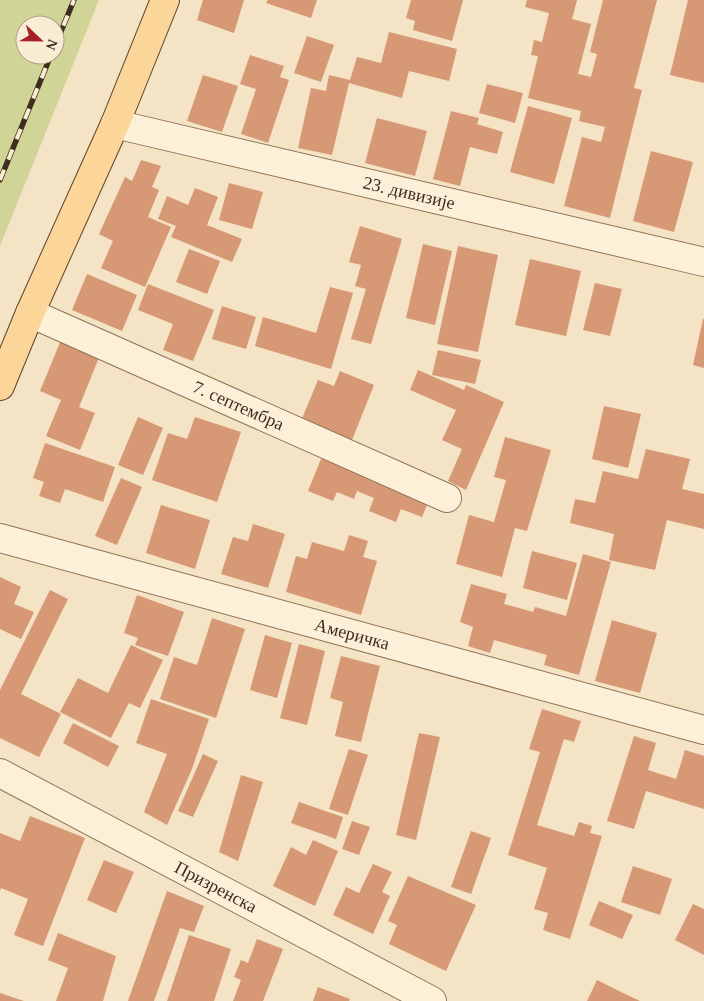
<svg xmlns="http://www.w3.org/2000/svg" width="704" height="1001" font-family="Georgia,serif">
<rect width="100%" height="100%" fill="#f4e3c4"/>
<path fill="#d0d496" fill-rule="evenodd" d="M0 0H99L0 246ZM25 25H55V55H25Z"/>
<path fill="#d69875" d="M203 0H244L234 33 197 20Z
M268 0H317L311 18 266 3Z
M411 0H463L452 41 413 30 415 21 406 18Z
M527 0H577L572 19 591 24 578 74 591 77 597 54 590 52 603 0H657L634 88 642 90 610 218 564 206 582 137 601 142 605 127 579 121 581 111 528 98 538 56 531 55 534 40 542 42 549 13 525 7Z
M688 0H704V83L670 75Z
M389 32 457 49 449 81 409 71 402 98 349 83 332 155 298 148 311 88 326 91 329 75 350 80 357 57 381 63Z
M307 36 334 45 321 82 294 73Z
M250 55 284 66 280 77 289 80 268 143 241 134 256 89 240 84Z
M203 75 238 86 222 132 187 121Z
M487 84 523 93 515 123 479 113Z
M528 106 572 118 554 184 510 172Z
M451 111 479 118 477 124 503 132 497 154 470 147 460 186 433 179Z
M377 118 427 131 415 176 365 163Z
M651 151 693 162 674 232 633 221Z
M141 160 161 166 152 187 159 190 148 217 171 227 145 287 101 268 113 241 99 234 125 177 132 181Z
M229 183 263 192 252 229 219 220Z
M195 188 218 197 207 225 242 239 232 262 171 237 176 226 158 219 167 196 188 205Z
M360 226 402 239 371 344 351 339 366 289 355 286 361 265 349 262Z
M423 244 452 251 435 325 406 318Z
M458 246 498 255 478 352 437 344Z
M189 249 220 261 207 294 176 282Z
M530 259 581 271 566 336 515 325Z
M87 274 137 295 122 331 72 310Z
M595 283 622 289 610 336 583 330Z
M148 284 214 310 193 361 163 350 173 324 138 310Z
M330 287 353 293 331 369 255 346 263 317 316 333Z
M222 306 256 317 246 349 212 339Z
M703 319H704V368L693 365Z
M61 340 100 355 79 407 95 413 80 450 46 436 61 400 40 391Z
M438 350 481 360 475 384 432 375Z
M418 370 464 390 466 385 504 402 466 490 448 481 462 449 442 440 456 410 410 390Z
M340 371 374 385 352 440 301 421 318 380 334 386Z
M604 406 641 414 628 468 592 459Z
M138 417 163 428 143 475 118 465Z
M195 417 241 432 217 502 152 480 168 433 187 439Z
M505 437 551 450 527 531 515 528 502 577 456 564 469 515 494 522 506 480 494 477Z
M45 443 115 467 103 502 65 489 60 503 39 496 44 482 33 478Z
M646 449 690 459 682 489 704 494V529L667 520 655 570 609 560 614 534 570 523 575 499 595 503 603 471 638 479Z
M323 454 430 498 422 517 401 509 396 522 369 511 374 498 357 491 354 499 337 492 333 501 308 491Z
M121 478 142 487 117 545 95 536Z
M161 505 210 520 195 569 146 553Z
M253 524 285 534 268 588 221 574 233 537 248 541Z
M349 535 368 541 363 557 377 561 361 615 286 592 296 556 307 559 312 542 344 551Z
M532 551 577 563 567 600 523 588Z
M583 554 611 562 579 675 544 665 547 655 494 640 490 653 468 646 473 627 460 622 471 584 507 594 504 604 533 612 535 607 566 616Z
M0 577 21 587 14 604 34 612 21 639 0 629Z
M50 590 68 599 21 694 61 714 39 757 0 738V690Z
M137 595 184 612 168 656 135 645 138 638 124 633Z
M212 618 245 629 216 718 160 699 174 657 197 665Z
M612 620 657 633 640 693 595 681Z
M265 635 292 643 277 698 250 690Z
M299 644 325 651 307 725 280 718Z
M131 645 163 660 140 708 129 703 111 738 60 712 78 678 108 693Z
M341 656 380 666 361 742 335 736 343 702 330 698Z
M151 699 209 719 192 769 167 825 144 812 167 754 136 743Z
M542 709 581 721 574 742 564 739 537 825 574 836 579 822 592 826 590 833 602 836 570 939 543 930 548 913 534 909 547 868 508 855 540 752 529 749Z
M73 723 119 746 108 767 63 743Z
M419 733 440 737 416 840 396 835Z
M634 736 656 743 648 770 676 779 685 750 704 756V809L646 791 634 829 607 821Z
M349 749 368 755 348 815 329 809Z
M203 754 218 761 193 817 178 811Z
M241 775 263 782 238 861 219 852Z
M299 802 343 817 336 839 291 823Z
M30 816 85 838 43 946 14 935 28 899 1 888 0 891V833L20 841Z
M352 821 370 827 359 855 342 849Z
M471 831 491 838 471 894 451 887Z
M313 840 338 851 315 906 273 886 291 847 306 855Z
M104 860 134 872 116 913 87 900Z
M373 864 392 872 382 892 390 896 373 934 333 915 346 887 359 893Z
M633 866 672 879 660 915 621 902Z
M408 876 476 905 446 971 389 944 397 925 388 921Z
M167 891 204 906 194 932 180 928 154 1001H128Z
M599 901 633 915 622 939 589 925Z
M693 904 704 909V955L675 940Z
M58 933 116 956 103 1001H56L68 968 48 960Z
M189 935 231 949 214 1001H167Z
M257 939 283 949 263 1001H233L241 980 234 977 241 960 248 963Z
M597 980 623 993 640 1001H587Z
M318 987 350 999 349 1001H313Z
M0 993 24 1001H0Z"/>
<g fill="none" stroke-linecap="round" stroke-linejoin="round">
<defs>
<g id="minor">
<path id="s1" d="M115 124 704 262"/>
<path id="s2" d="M30 313 447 498"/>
<path id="s3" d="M0 538 704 730"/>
<path id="s4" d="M0 773 432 1001"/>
</g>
<path id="major" d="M0 386 30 313 115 124 165 0"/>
</defs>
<use href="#minor" stroke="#917357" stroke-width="30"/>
<use href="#major" stroke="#5f412c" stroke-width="30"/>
<use href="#minor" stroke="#fdf0d9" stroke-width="28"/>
<use href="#major" stroke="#fbd698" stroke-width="28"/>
<defs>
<path id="rail" d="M55 46 74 0
M0 180 51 55"/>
</defs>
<use href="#rail" stroke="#3f2c1d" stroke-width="5.5"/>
<use href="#rail" stroke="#faedd5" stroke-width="4" stroke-dasharray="11" stroke-linecap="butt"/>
</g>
<g text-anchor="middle" stroke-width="4" stroke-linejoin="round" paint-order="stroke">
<g font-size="18" fill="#3f2c1d" stroke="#faedd5">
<text dy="6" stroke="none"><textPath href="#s1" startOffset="302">23. дивизије</textPath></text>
<text dy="6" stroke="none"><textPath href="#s2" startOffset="228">7. септембра</textPath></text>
<text dy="6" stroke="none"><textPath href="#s3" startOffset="365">Америчка</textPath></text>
<text dy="6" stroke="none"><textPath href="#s4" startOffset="244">Призренска</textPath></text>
</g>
</g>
<g transform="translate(40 40) rotate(112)"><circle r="24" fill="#faedd5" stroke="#afa08b"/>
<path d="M0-4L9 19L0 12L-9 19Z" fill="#a81f28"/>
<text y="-8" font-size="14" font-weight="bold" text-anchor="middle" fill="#3f2c1d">N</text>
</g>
</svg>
